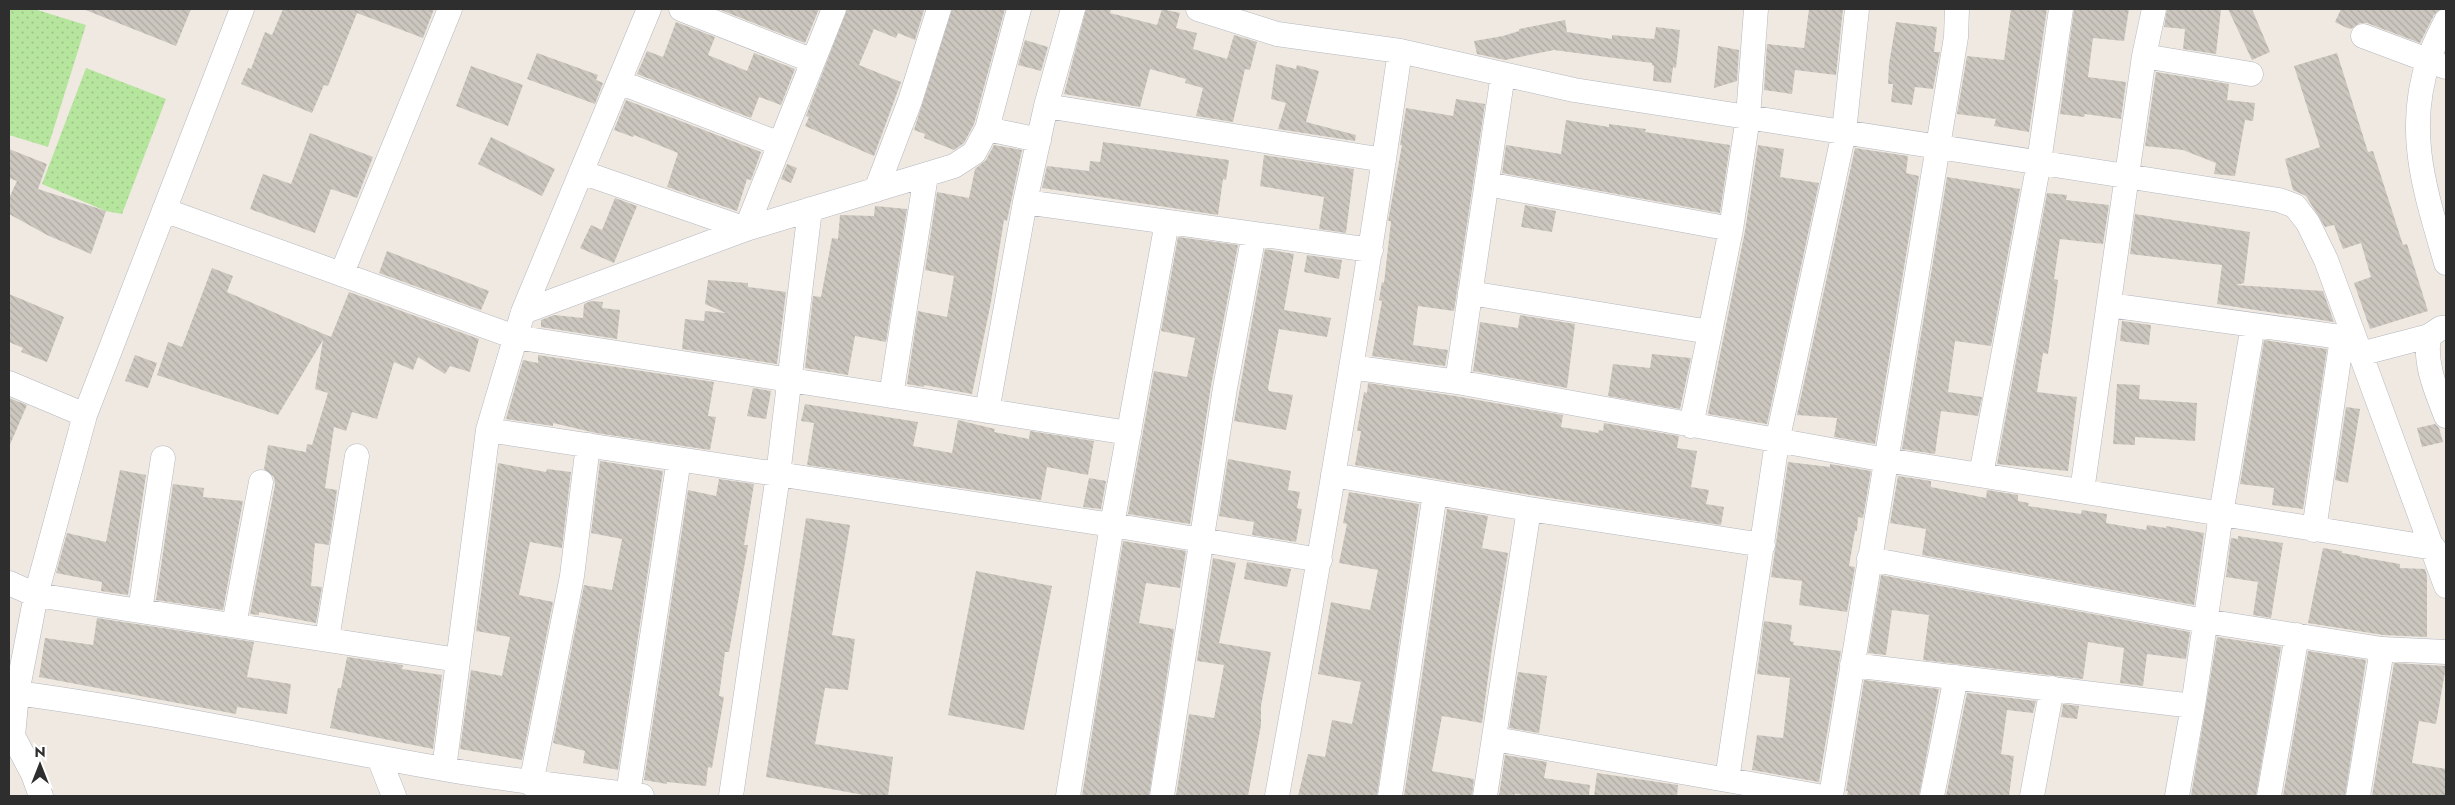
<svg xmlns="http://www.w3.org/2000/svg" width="2455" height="805" font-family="Jost,sans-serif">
<defs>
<pattern id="grass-dots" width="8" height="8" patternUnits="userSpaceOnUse" patternTransform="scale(1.25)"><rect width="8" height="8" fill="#b6e59e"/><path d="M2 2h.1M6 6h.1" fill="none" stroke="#9dc588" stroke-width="1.8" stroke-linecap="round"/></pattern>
<pattern id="building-back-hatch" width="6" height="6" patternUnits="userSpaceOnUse" patternTransform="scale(1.25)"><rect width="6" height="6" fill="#cbc7bf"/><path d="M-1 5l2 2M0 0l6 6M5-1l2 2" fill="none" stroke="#afaba4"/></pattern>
</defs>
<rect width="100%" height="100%" fill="#efe9e1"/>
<path fill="url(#grass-dots)" d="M9 9H34L86 25 48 147 9 135Z
M86 68 166 99 122 214 106 211 42 184Z"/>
<path fill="url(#building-back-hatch)" d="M83 9H191L176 46Z
M283 9H434L423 38 357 13 328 86 324 85 312 113 241 84 248 68 251 69 265 32 272 35Z
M718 9H819L805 43Z
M847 9 924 10 915 40 898 33 896 38 874 29 859 65 901 82 874 156 805 126 809 117 806 116Z
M952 9H1005L974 124 964 143 954 150 924 138 925 134 914 130Z
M1086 9H1111L1110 13 1157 25 1162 9 1180 13 1176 28 1197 33 1193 49 1227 59 1234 35 1257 42 1250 70 1245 69 1233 122 1196 116 1203 88 1185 83 1186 79 1150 69 1140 107 1064 94Z
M1809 9H1843L1836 75 1795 70 1792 94 1764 90 1767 44 1804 48Z
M2011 9H2047L2029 132 1994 126 1996 119 1957 114 1967 56 2004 60Z
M2074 9H2129L2124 41 2093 38 2088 77 2126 82 2121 119 2085 114 2084 117 2060 114Z
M2167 9H2221L2216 54 2183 49 2185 29 2164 27Z
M2228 9H2252L2270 52 2252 60Z
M2341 9H2441L2434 15 2420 43 2367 23H2360L2351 29 2347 28 2335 22Z
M1565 20 1567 32 1612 39V35L1654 39 1656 27 1680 30 1676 68 1673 67 1671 83 1653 81 1654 66 1652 65V63L1554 50 1505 60 1477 54 1474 41 1503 36 1519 31V29Z
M676 22 715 37 708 55 747 71 754 53 795 69 781 105 759 97 751 118 637 74 647 51 663 57Z
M1896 22 1937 27 1934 52H1940L1933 89 1915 87 1912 105 1891 102 1893 84H1888L1889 64Z
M1025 40 1048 47 1041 71 1018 65Z
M1718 46 1739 50 1737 81 1714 88Z
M537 53 598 75 596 80 603 83 595 104 527 79Z
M2337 53 2368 152 2373 151 2403 245 2407 244 2428 311 2370 329 2354 283 2371 277 2361 243 2343 249 2334 225 2325 227 2306 196 2293 190 2285 159 2320 147 2294 66Z
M1276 64 1296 69 1297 65 1319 71 1306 122 1356 135 1355 141 1278 129 1286 103 1271 99Z
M471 66 523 85 508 126 456 106Z
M2156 72 2229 84 2227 100 2255 103 2253 121 2245 120 2235 176 2214 174 2216 163 2183 150 2145 146Z
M1456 99 1485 104 1454 311 1418 306 1413 345 1448 350 1445 366 1372 356 1382 301 1379 300 1382 282 1384 283 1391 221H1388L1402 145H1400L1406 108 1453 116Z
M626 100 761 152 751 180 747 179 737 211 667 187 678 153 634 135 633 137 614 130Z
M1566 120 1609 127V124L1646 129 1645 132 1730 145 1720 213 1502 173 1506 145 1561 154Z
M310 133 373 157 357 198 331 189 315 233 250 209 263 174 291 184Z
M491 137 555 169 542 196 478 164Z
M1103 142 1229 160 1226 180 1223 179 1218 215 1042 188 1047 166 1089 171 1090 161 1100 162Z
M994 145 1022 150 1007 221 1004 220 991 302 972 394 924 385V387L907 384 918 311 947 317 954 276 925 270 937 192 969 198 975 169 986 160Z
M1758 145 1784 149 1780 177 1819 183 1767 424 1708 414 1745 231Z
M1855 148 1908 156 1906 173 1919 176 1875 444 1834 437 1837 418 1797 415Z
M9 149 47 164 38 189 106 211 91 254 47 235 9 214V198L17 181 9 178Z
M1264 155 1354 169 1346 233 1319 229 1324 197 1260 186Z
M787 164 797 168 791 183 781 179Z
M1947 177 2020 189 1991 346 1955 341 1948 392 1982 397 1978 416 1941 411 1935 454 1902 449Z
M2047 193 2067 195 2066 200 2109 205 2103 244 2060 239 2054 279 2058 280 2056 297 2048 354 2043 353 2037 392 2077 397 2068 471 1997 464Z
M615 198 637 206 614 263 580 248 591 225 602 230Z
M1525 205 1556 211 1552 232 1521 227Z
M875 206 907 209 886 342 855 336 848 375 805 368 813 296 821 297 832 238 838 239 840 215 874 216Z
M2135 214 2250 232 2244 283 2236 285 2323 291 2334 322 2217 304 2222 265 2130 254Z
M1178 237 1238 245 1211 386 1190 524 1128 514 1154 371 1187 377 1195 338 1161 331Z
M1265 249 1294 254 1284 310 1331 318 1327 337 1279 329 1268 388 1269 391 1293 395 1286 430 1234 421Z
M387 251 489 291 481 310 379 273Z
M1307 255 1342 260 1339 279 1304 272Z
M212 268 233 276 227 292 331 337 349 292 479 339 470 372 450 366 445 374 418 357 413 370 394 362 377 419 352 412 346 431 334 427 325 488 337 490 329 545 315 543 311 586 322 587 316 623 259 612V615L250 614 275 485 274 477 264 469 268 445 306 452 307 444 312 445 328 393 315 389 323 340 278 415 157 375 168 342 182 347Z
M708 280 748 283V287L786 292 777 364 682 349 685 319 704 321 705 311 726 313 705 304Z
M9 294 64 317 47 362 21 352 23 348 9 342Z
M591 301 603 302 602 308 620 310 617 339 541 327V320L554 315 583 318 584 304Z
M1520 315 1575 324 1567 388 1473 371 1480 322 1518 328Z
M2122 321 2151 325 2149 345 2120 341Z
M2264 340 2327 349 2303 509 2272 505 2274 488 2240 484Z
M1652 354 1691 358 1680 409 1608 396 1613 364 1650 368Z
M135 355 157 363 148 388 125 381Z
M538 355 714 382 708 416 716 417 710 450 596 433 553 423V426L506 419 523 360 538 363Z
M1368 383 1455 396 1563 415 1561 427 1598 433 1599 430 1603 431 1604 423 1679 436 1677 448 1697 451 1691 487 1709 490 1706 504 1724 507 1721 525 1531 495 1355 465 1361 431H1357L1364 392 1367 393Z
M2117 384 2140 385 2139 399 2197 403 2195 441 2135 437V445L2113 444Z
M753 388 771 391 766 419 747 416Z
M9 398 27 405 9 447Z
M805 404 918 422 913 446 952 453 958 420 995 429 994 432 1029 439 1030 431 1094 441 1088 475 1047 467 1041 500 807 465 814 423 801 421Z
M2346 407 2360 409 2348 483 2335 480Z
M2435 424 2439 428 2443 442 2422 447 2417 428Z
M1228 459 1291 471 1288 490 1300 492 1297 508 1302 509 1296 542 1252 535 1254 522 1219 516Z
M600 461 663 471 618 770 583 763 585 751 553 743 584 585 612 590 622 539 591 533Z
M1788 462 1830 467V464L1871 471 1863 518 1858 517 1857 531H1855L1849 566 1855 567 1847 612 1799 605 1802 581 1771 577Z
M498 463 546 472 547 469 571 472 562 548 530 542 519 595 553 602 522 760 460 749 471 670 502 676 510 637 476 631Z
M120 470 146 475 128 595 101 591 102 582 56 573 67 533 106 542Z
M1898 476 1931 481V487L1986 498 1987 490 2018 495V501L2029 503 2028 506 2081 514 2082 510 2107 514 2106 523 2146 530 2147 525 2166 528V526L2204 533 2194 605 1922 555 1926 529 1890 523Z
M1089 478 1106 481 1101 509 1083 507Z
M719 479 754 484 744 545H748L729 652H725L719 696 724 697 712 768 708 767 706 786 667 782V784L644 780 688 490 716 496Z
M173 484 204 488 203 497 243 501 223 610 156 600Z
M1349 492 1419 504 1377 796H1298L1308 754 1325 757 1332 720 1352 724 1361 682 1318 674 1331 602 1370 610 1378 570 1339 563 1347 524 1343 523Z
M1447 509 1488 516 1482 548 1508 553 1492 648 1482 723 1442 716 1432 771 1474 779 1472 796H1404Z
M806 518 850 525 832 635 855 639 848 690 825 688 815 744 893 757 888 796H869L766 777Z
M2238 536 2283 543 2271 618 2253 615 2258 582 2226 577 2231 538 2238 539Z
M1123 541 1186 551 1180 588 1146 583 1139 623 1174 629 1149 796H1082Z
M2323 548 2342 551V553L2360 556V557L2400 564V568L2425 569 2427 576V637L2383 635 2308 623Z
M1213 558 1236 563 1219 643 1271 652 1261 706V725L1248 796H1176L1189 714 1214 718 1224 665 1197 661Z
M1247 562 1291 569 1287 587 1244 579Z
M976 571 1052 586 1024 730 948 715Z
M1881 575 2190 632 2186 659 2147 654 2143 686 2120 683 2124 648 2088 642 2083 679 1923 660 1929 615 1892 610 1886 655 1868 653Z
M97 618 254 642 247 677 291 684 287 714 237 707 236 714 39 677 45 638 93 645Z
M1764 621 1792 625 1790 641 1794 642 1793 645 1841 651 1819 782 1752 770 1757 735 1783 738 1790 678 1757 674Z
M2217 637 2281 647 2256 796H2191Z
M2308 651 2366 660 2345 796H2283Z
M347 657 403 665 402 669 442 675 433 749 330 728 338 688H341Z
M2394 663 2446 666 2436 724 2419 721 2412 763 2446 769V796H2372Z
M1518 672 1547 676 1539 733 1509 728Z
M1864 680 1939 689 1919 796H1847L1848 791H1846Z
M1967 693 2036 701 2033 713 2007 710 2001 754 2014 756 2009 796H1946Z
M2063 704 2079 706 2077 719 2061 717Z
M1505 755 1547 762 1544 778 1590 785 1589 796H1532L1515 794 1514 796H1499Z
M1597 773 1678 785 1677 796H1594Z"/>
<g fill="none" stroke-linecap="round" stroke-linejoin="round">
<defs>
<path id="street" d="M681 9 813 61
M1198 9 1277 34 1400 51 1574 90 2279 200 2295 206 2308 223 2326 260 2446 586
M2446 21C2440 33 2433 46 2429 59 2404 132 2426 193 2446 263
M2363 36 2446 67
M2144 56 2251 74
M619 82 780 144
M1046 106 1384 160
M987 129 1039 140
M581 172 746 229 834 9
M1487 184 1731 229
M876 190 910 101 939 9
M1025 202 1371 250
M164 210 515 337 1129 433
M342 273 450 9
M1470 293 1710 332
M2109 305 2355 339
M523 312 746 229 954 166 974 153 987 129 1019 9
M2446 328H2441L2429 336C2424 364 2436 390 2446 416
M2360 354 2429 336
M1351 367 1457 382 1886 460 2434 548
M1457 382 1503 74
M9 383 85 415
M891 396 926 175
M987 411 1025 202 1046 106 1073 9
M1691 426 1731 229 1748 117 1756 9
M488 430 1112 525 1320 560
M1333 475 1529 509 1763 545
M1981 475 2039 162 2061 9
M2082 491 2144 56 2154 9
M2314 530 2342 338
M1869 559 2205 621 2382 649 2446 652
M9 583 36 595 458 660
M140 611 163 458
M234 625 261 482
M327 639 357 456
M1852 665 2193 706
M9 692C155 711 299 744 444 769 510 781 576 787 642 796
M1495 739 1818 796
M379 758 394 796
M444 769 488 430 523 312 649 9
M1727 780 1777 442 1844 132 1857 9
M531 784 572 576 588 445
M628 794 679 459
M41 796 33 774 13 736 17 693 36 595 85 415 242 9
M731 796 778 475 810 209
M1068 796 1112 525 1167 222
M1162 796 1225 388 1254 234
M1277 796C1322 548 1364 300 1400 51
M1390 796 1435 493
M1485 796 1529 509
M1831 796 1956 37 1957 9
M1932 796 1956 677
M2032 796 2052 688
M2177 796 2193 706 2221 514 2253 325
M2269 796 2297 635
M2358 796 2382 649"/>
</defs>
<use href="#street" stroke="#b4b7c1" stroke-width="25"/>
<use href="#street" stroke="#fff" stroke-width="24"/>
</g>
<rect width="2455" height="805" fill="none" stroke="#2e2e2e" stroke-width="20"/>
<g transform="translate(40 765)" stroke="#ffffff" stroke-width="4" paint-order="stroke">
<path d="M0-4L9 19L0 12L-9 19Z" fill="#2e2e2e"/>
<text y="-8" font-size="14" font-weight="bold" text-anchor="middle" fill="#2e2e2e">N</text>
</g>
</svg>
